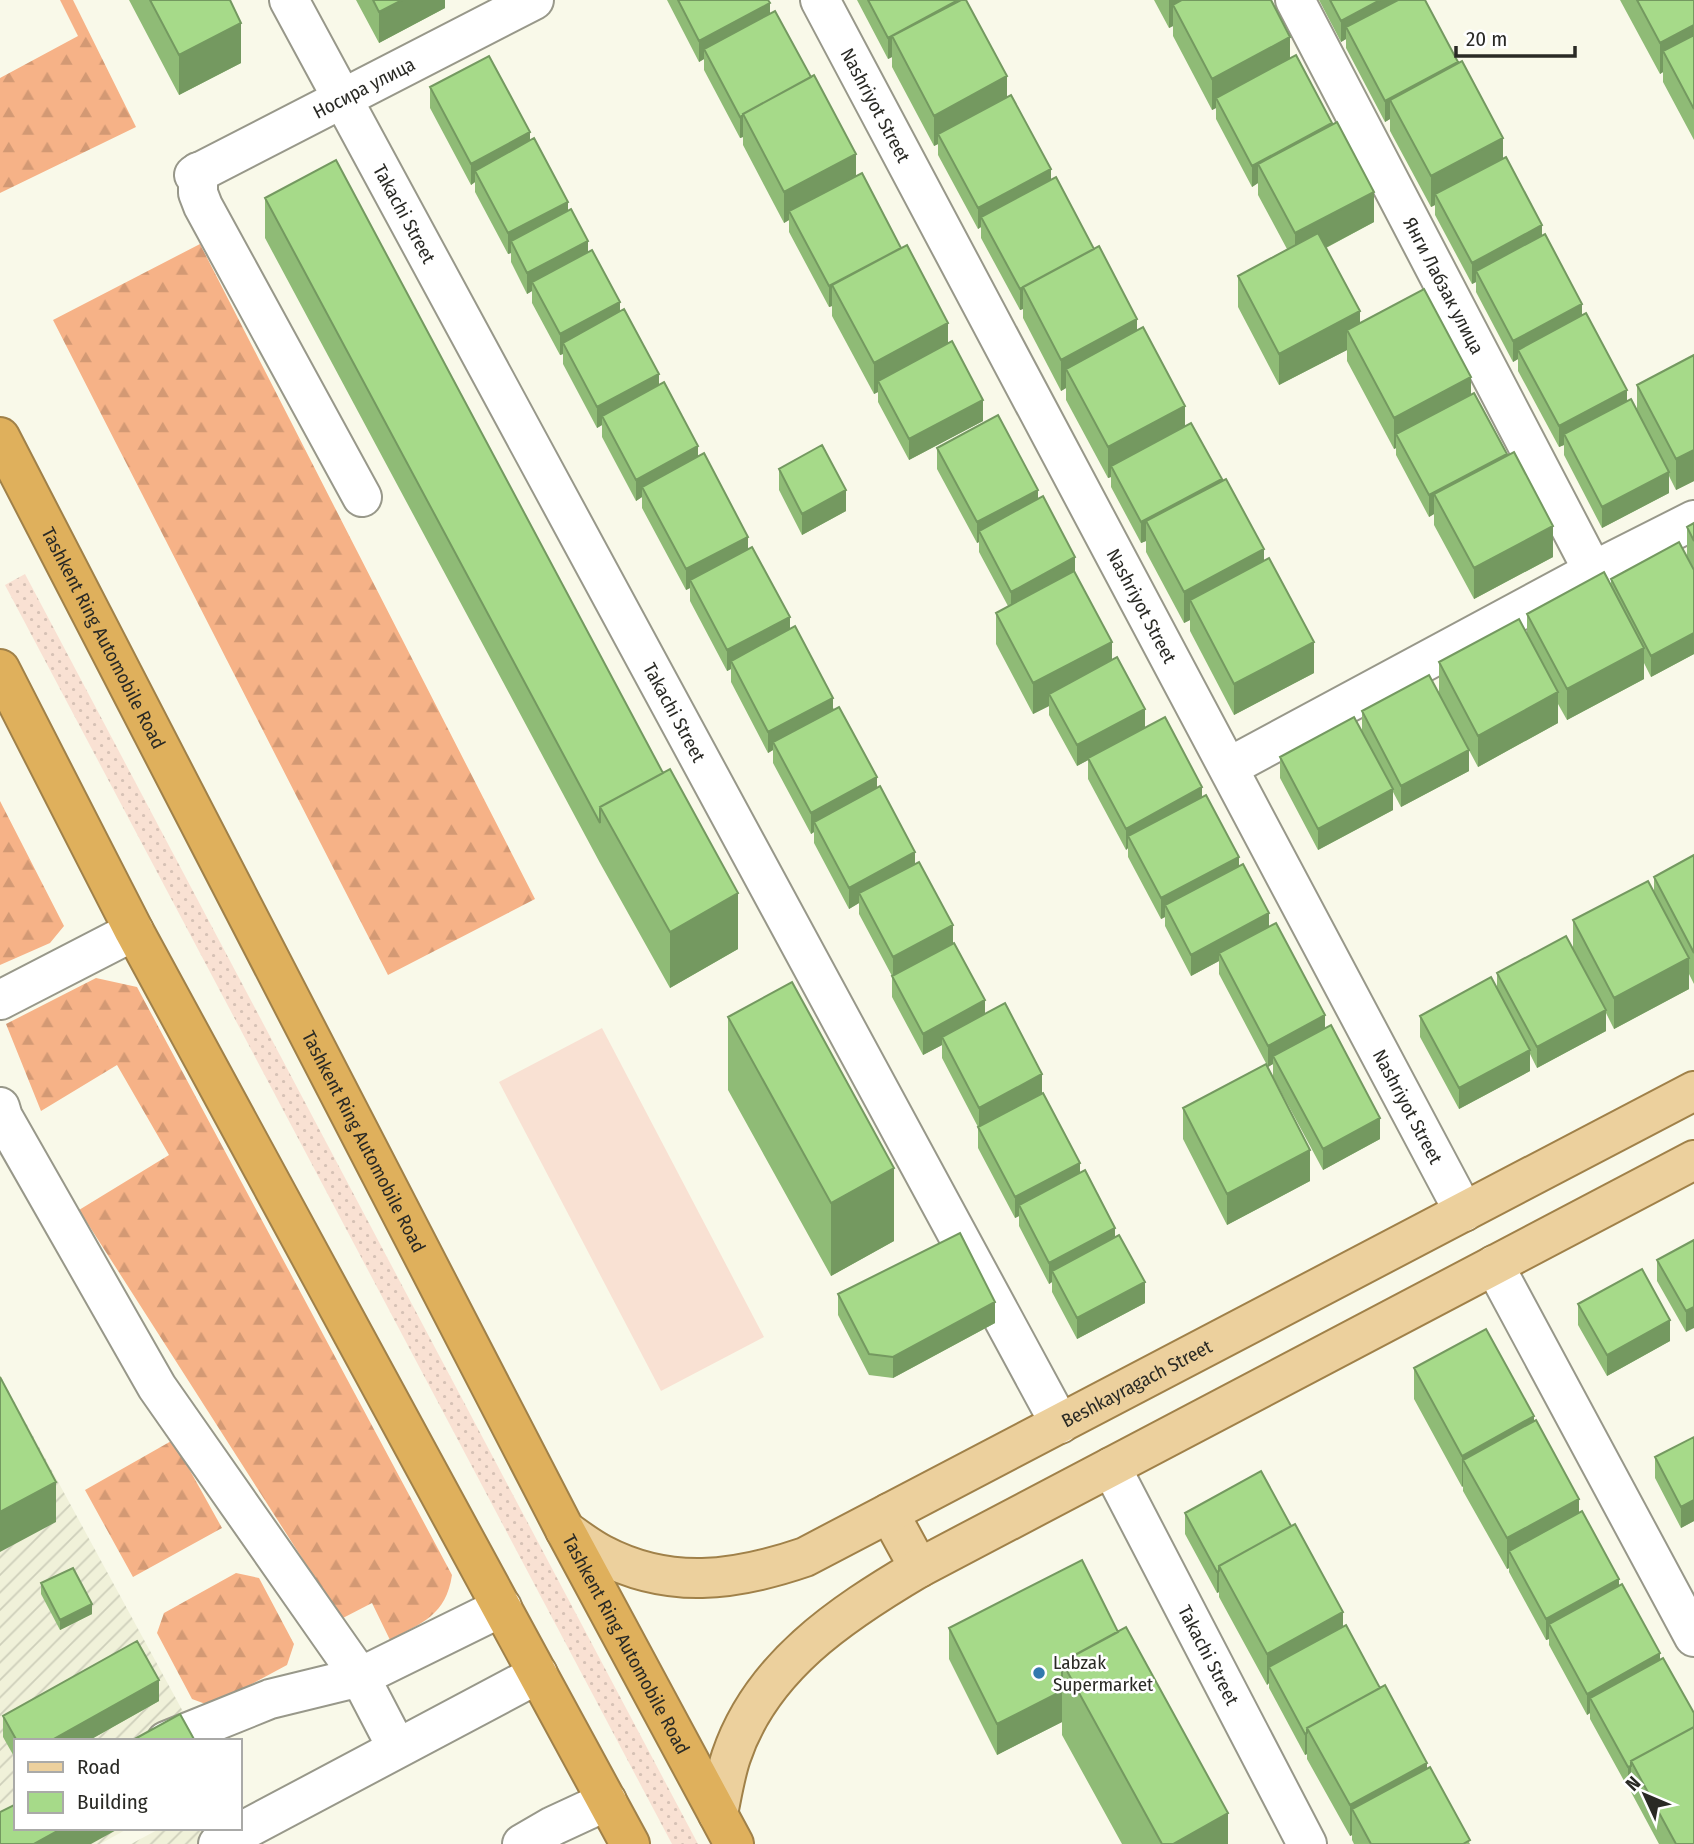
<svg xmlns="http://www.w3.org/2000/svg" width="1694" height="1844" font-family="'Fira Sans Condensed',sans-serif">
<defs>
<pattern id="industrial-furrows" width="10" height="10" patternUnits="userSpaceOnUse" patternTransform="scale(1.75)"><rect width="10" height="10" fill="#f0f1d9"/><path d="M-1 1l2-2M0 10L10 0M9 11l2-2" fill="none" stroke="#cecfba"/></pattern>
<pattern id="grass-dots" width="8" height="8" patternUnits="userSpaceOnUse" patternTransform="scale(1.75)"><rect width="8" height="8" fill="#f9e1d3"/><path d="M2 2h.1M6 6h.1" fill="none" stroke="#d6c1b5" stroke-width="1.8" stroke-linecap="round"/></pattern>
<pattern id="forest-firs" width="22" height="20" patternUnits="userSpaceOnUse" patternTransform="scale(1.75)"><rect width="22" height="20" fill="#f6b287"/><path d="M5 1l3.5 6h-7zM16 11l3.5 6h-7z" fill="#d39974"/></pattern>
</defs>
<rect width="100%" height="100%" fill="#f9f9e9"/>
<path fill="url(#industrial-furrows)" d="M0 1375 199 1741H16V1828H129L100 1844H0Z
M161 1828H218L227 1844H131Z"/>
<path fill="url(#grass-dots)" d="M25 574 698 1844H672L5 585Z"/>
<path fill="url(#forest-firs)" d="M60 0H73L136 127 0 193V78L78 36Z
M200 244 535 899 388 975 53 320Z
M0 801 64 926 50 943 0 965Z
M96 978 137 987 452 1575C446 1615 422 1623 390 1640L372 1603 341 1619 79 1210 169 1155 117 1065 41 1111 6 1024Z
M173 1440 222 1528 133 1577 85 1490Z
M236 1573 259 1578 294 1644 287 1665 211 1706 192 1699 157 1633 164 1613Z"/>
<path fill="#f9e1d3" d="M602 1028 764 1337 661 1391 499 1082Z"/>
<g fill="none" stroke-linecap="round" stroke-linejoin="round">
<defs>
<g id="minor">
<path id="s1" d="M289 0 1060 1424"/>
<path id="s2" d="M820 0 1464 1212"/>
<path id="s3" d="M1295 0 1593 571"/>
<path d="M198 172V193L203 206 362 497"/>
<path id="s4" d="M194 175 534 0"/>
<path d="M1229 767 1593 571 1694 520"/>
<path d="M0 1000 134 931"/>
<path d="M0 1107 3 1117 157 1387 360 1677 502 1607"/>
<path d="M1494 1265 1694 1637"/>
<path id="s5" d="M1111 1467 1307 1844"/>
<path d="M166 1741 270 1699 360 1677 397 1748"/>
<path d="M218 1844 538 1674"/>
<path d="M522 1844 553 1826 607 1801"/>
</g>
<g id="major">
<path d="M889 1513 919 1568"/>
<path id="s6" d="M565 1530C576 1538 588 1547 601 1554 669 1590 735 1581 805 1557L1694 1091"/>
<path d="M718 1814C722 1795 725 1775 731 1757 761 1667 841 1614 919 1568L1694 1160"/>
</g>
<g id="highway">
<path id="s7" d="M0 437 565 1530 734 1844"/>
<path d="M0 669 134 931 630 1844"/>
</g>
</defs>
<use href="#minor" stroke="#98988a" stroke-width="42"/>
<use href="#major" stroke="#a08149" stroke-width="42"/>
<use href="#highway" stroke="#a08149" stroke-width="42"/>
<use href="#minor" stroke="#fff" stroke-width="38"/>
<use href="#major" stroke="#ecd09d" stroke-width="38"/>
<use href="#highway" stroke="#dfb05c" stroke-width="38"/>
</g>
<path fill="#8fbb76" d="M129 0H230L241 63 179 95Z
M356 0H445V8L379 43Z
M667 0H768L770 14 856 176 948 344 983 421 909 460 878 402V392L874 394 832 316V306L829 307 789 232V220L784 223 743 145V137L740 138 704 70V59L699 62Z
M857 0H959L1007 97 1051 180 1137 330 1185 426 1222 481 1264 561 1314 673 1234 715 1190 631V620L1184 623 1146 552V541L1141 543 1111 487V477L1108 478 1066 400V388L1061 391 1023 318V309L1020 310 981 238V227L978 229 938 155V144L934 146 892 67V57L888 59Z
M1154 0H1271L1290 58 1332 125 1374 222 1326 248 1360 323 1471 394 1507 456 1553 557 1474 599 1434 525V514L1429 517 1396 455V448L1394 449 1347 361V350L1279 385 1238 307V276L1287 249 1258 195V183L1252 187 1216 119V108L1212 110 1173 36V26L1169 28Z
M1319 0H1425L1458 64 1503 158 1582 316 1627 401 1637 411V385L1694 355V481L1676 490 1669 476V493L1602 528 1564 455V445L1559 447 1518 371V359L1513 362 1476 292V282L1472 284 1435 215V205L1431 207 1390 131V119L1385 122 1346 48V39L1341 42Z
M1620 0H1694V140L1663 82V72L1660 74Z
M430 87 530 141 568 211 588 253 698 456 790 629 877 788 915 864 985 1014 1042 1093 1080 1173 1115 1237 1145 1303 1077 1339 1052 1292V1282L1049 1284 1019 1226V1216L1015 1218 978 1148V1127L942 1058V1045L923 1055 892 997V976L859 914V903L849 909 814 843V832L811 834 773 763V750L768 753 731 682V669L727 671 690 601V588L686 590 642 508V497L636 501 602 437V425L597 428 563 364V354L560 355 532 303V291L527 294 511 262V253L508 254 475 192V182L471 185 430 108Z
M265 198 738 949 670 988 600 863 265 238Z
M937 448 1038 499 1075 573 1112 660 1145 727 1202 797 1269 927 1325 1028 1380 1139 1323 1170 1273 1077V1064L1268 1067 1219 974V961L1191 976 1165 926V917L1161 919 1128 857V848L1126 850 1088 779V760L1077 766 1049 715V706L1033 714 996 644V613L1008 606 979 552V542L977 543 937 469Z
M779 469 846 511 802 535 779 490Z
M1694 523V654L1651 677 1644 663V679L1567 720 1558 704V723L1478 767 1454 722 1469 771 1401 807 1393 792V810L1318 850 1280 778V757L1362 730V711L1439 692V662L1527 633V614L1611 585V579L1687 557V527Z
M1694 855V984L1689 974V989L1614 1029 1606 1013V1031L1537 1068 1530 1054V1071L1459 1109 1420 1037V1016L1497 989V973L1573 949V920L1654 892V877Z
M728 1017 894 1241 831 1276 728 1090Z
M1183 1108 1310 1181 1227 1225 1183 1139Z
M1694 1240 1686 1332 1657 1281V1260Z
M838 1294 995 1323 893 1378 869 1375 838 1315Z
M1578 1304 1670 1341 1607 1376 1578 1325Z
M1414 1368 1534 1422 1579 1513 1660 1659 1694 1844H1659L1631 1792V1787L1628 1788 1590 1719V1713L1587 1715 1549 1645V1639L1546 1640 1509 1572V1568L1507 1569 1463 1491V1486L1462 1487 1414 1399Z
M1694 1437V1521L1681 1528 1655 1478V1457Z
M1185 1513 1343 1626 1427 1768 1470 1844H1354L1352 1840V1835L1350 1836 1307 1759V1754L1305 1755 1269 1688V1683L1267 1685 1219 1597V1592L1217 1593 1185 1534Z
M41 1583 92 1614 60 1630 41 1594Z
M949 1628 1118 1632 1228 1844H1122L1062 1735V1722L997 1755 949 1659Z
M159 1701 88 1741H16V1760L3 1737V1716Z"/>
<path fill="#749960" d="M402 0H445V8L379 43V12Z
M958 0H959V20L892 36V57L888 59V38Z
M1169 0H1222L1173 5V26L1169 28Z
M1380 0H1416L1346 27V39L1341 42V21Z
M770 3V24L704 49V59L699 62V41Z
M241 23V63L179 95V55Z
M1694 25V56L1663 51V72L1660 74V43Z
M1290 37V68L1216 98V108L1212 110V79Z
M1458 62V83L1390 100V119L1385 122V101Z
M1007 76V107L938 134V144L934 146V116Z
M743 116V137L740 138V117Z
M1332 123V144L1258 164V183L1252 187V166Z
M530 132V153L475 171V182L471 185V164Z
M1503 138V169L1435 194V205L1431 207V176Z
M856 154V185L789 211V220L784 223V192Z
M1051 169V190L981 217V227L978 229V208Z
M1374 192V222L1295 264V233Z
M568 202V223L511 241V253L508 254V233Z
M1542 225V246L1476 271V282L1472 284V263Z
M588 241V262L532 282V291L527 294V273Z
M901 248 832 285V306L829 307V286Z
M1023 288V309L1020 310V289Z
M620 302V323L563 343V354L560 355V334Z
M1582 304V325L1518 350V359L1513 362V341Z
M1360 311V342L1347 330V350L1279 385V354Z
M1137 319V350L1066 369V388L1061 391V360Z
M948 323V354L878 381V392L874 394V363Z
M659 374V395L602 416V425L597 428V407Z
M1471 377V408L1396 434V448L1394 449V418Z
M1627 390V411L1564 434V445L1559 447V426Z
M983 400V421L909 460V439Z
M1185 406V437L1111 466V477L1108 478V447Z
M698 446V467L642 487V497L636 501V480Z
M1694 450V481L1676 490V459Z
M1507 454V475L1434 494V514L1429 517V495Z
M1669 472V493L1602 528V507Z
M1222 479V500L1146 521V541L1141 543V522Z
M846 490V511L802 535V514Z
M1038 490V511L979 531V542L977 543V522Z
M1553 526V557L1474 599V568Z
M748 537V558L690 580V588L686 590V569Z
M1264 549V580L1190 600V620L1184 623V592Z
M1075 557V578L1011 613V592Z
M790 617V638L731 661V669L727 671V650Z
M1694 633V654L1651 677V656Z
M1112 642V673L1049 694V706L1033 714V683Z
M1314 642V673L1234 715V684Z
M1644 648V679L1567 720V689Z
M1558 692V723L1478 767V736Z
M833 698V719L773 742V750L768 753V732Z
M1145 709V730L1077 766V745Z
M1469 750V771L1401 807V786Z
M877 777V798L814 822V832L811 834V813Z
M1202 787V808L1128 836V848L1126 850V829Z
M1393 789V810L1318 850V829Z
M915 852V873L859 893V903L849 909V888Z
M1239 857V878L1165 905V917L1161 919V898Z
M738 893V949L670 988V932Z
M1269 913V934L1219 953V961L1191 976V955Z
M953 925V946L893 978V957Z
M1689 958V989L1614 1029V998Z
M985 1000V1021L942 1037V1045L923 1055V1034Z
M1606 1010V1031L1537 1068V1047Z
M1325 1015V1036L1273 1056V1064L1268 1067V1046Z
M1530 1050V1071L1459 1109V1088Z
M1042 1074V1095L979 1129V1108Z
M1380 1118V1139L1323 1170V1149Z
M1310 1150V1181L1227 1225V1194Z
M1080 1163V1184L1019 1205V1216L1015 1218V1197Z
M894 1168V1241L831 1276V1203Z
M1115 1228V1249L1052 1271V1282L1049 1284V1263Z
M1145 1282V1303L1077 1339V1318Z
M995 1302V1323L893 1378V1357Z
M1694 1307V1328L1686 1332V1311Z
M1670 1320V1341L1607 1376V1355Z
M1534 1416V1447L1463 1460V1486L1462 1487V1456Z
M56 1482V1522L0 1552V1512Z
M1579 1499V1529L1509 1551V1568L1507 1569V1538Z
M1694 1500V1521L1681 1528V1507Z
M1219 1571V1592L1217 1593V1572Z
M1619 1579V1600L1549 1624V1639L1546 1640V1619Z
M92 1604V1614L60 1630V1620Z
M1343 1612V1643L1269 1667V1683L1267 1685V1654Z
M1660 1653V1674L1590 1698V1713L1587 1715V1694Z
M159 1680V1701L88 1741H50Z
M1062 1691V1722L997 1755V1724Z
M1307 1733V1754L1305 1755V1734Z
M1427 1763V1794L1352 1809V1835L1350 1836V1805Z
M1631 1766V1787L1628 1788V1767Z
M1228 1813V1844H1173Z
M63 1828H120L91 1844H34Z"/>
<path fill="#a6da89" stroke="#749960" stroke-width="2" d="M150 0H230L241 23 179 55Z
M373 0H402L379 12Z
M678 0H768L770 3 699 41Z
M868 0H958L888 38Z
M961 0H966L1007 76 934 116 892 36Z
M1182 0H1271L1290 37 1212 79 1173 5Z
M1330 0H1380L1341 21Z
M1398 0H1425L1458 62 1385 101 1346 27Z
M1637 0H1694V25L1660 43Z
M775 11 811 77 743 114V115L740 117 704 49Z
M1694 35V109L1663 51Z
M1296 55 1332 123 1252 166 1216 98Z
M489 56 530 132 471 164 430 87Z
M1462 61 1503 138 1431 176 1390 100Z
M814 75 856 154 784 192 743 114Z
M1011 95 1051 169 978 208 938 134Z
M1337 122 1374 192 1295 233 1258 164Z
M534 138 568 202 508 233 475 171Z
M1506 157 1542 225 1472 263 1435 194Z
M336 160 663 773 600 807V823L265 198Z
M862 173 901 248 829 286 789 211Z
M1056 177 1094 249 1020 289 981 217Z
M571 209 588 241 527 273 511 241Z
M1318 233 1360 311 1279 354 1238 276Z
M1545 234 1582 304 1513 341 1476 271Z
M907 245 948 323 874 363 832 285Z
M1099 246 1137 319 1061 360 1023 287Z
M592 250 620 302 560 334 532 282Z
M1424 289 1471 377 1394 418 1347 330Z
M624 309 659 374 597 407 563 343Z
M1586 313 1627 390 1559 426 1518 350Z
M1143 327 1185 406 1108 447 1066 369Z
M952 341 983 400 909 439 878 381Z
M1694 355V450L1676 459 1637 385Z
M664 382 698 446 636 480 602 416Z
M1474 393 1507 454 1429 495 1396 434Z
M1631 399 1669 472 1602 507 1564 434Z
M998 415 1038 490 977 522 937 448Z
M1191 423 1222 479 1141 522 1111 466Z
M822 445 846 490 802 514 779 469Z
M1514 452 1553 526 1474 568 1434 494Z
M704 453 748 537 686 569 642 487Z
M1226 479 1264 549 1184 592 1146 521Z
M1043 496 1075 557 1011 592 979 531Z
M1694 523V541L1687 527Z
M1679 542 1694 570V633L1651 656 1611 579Z
M752 547 790 617 727 650 690 580Z
M1269 558 1314 642 1234 684 1190 600Z
M1074 571 1112 642 1033 683 996 613Z
M1604 572 1644 648 1567 689 1527 614Z
M1519 619 1558 692 1478 736 1439 662Z
M795 626 833 698 768 732 731 661Z
M1117 657 1145 709 1077 745 1049 694Z
M1429 675 1469 750 1401 786 1362 711Z
M839 707 877 777 811 813 773 742Z
M1165 717 1202 787 1126 829 1088 758Z
M1354 717 1393 789 1318 829 1280 757Z
M670 769 738 893 670 932 600 807Z
M880 786 915 852 849 888 814 822Z
M1206 795 1239 857 1161 898 1128 836Z
M1694 855V953L1654 877Z
M919 862 953 925 893 957 859 893Z
M1243 864 1269 913 1191 955 1165 905Z
M1648 881 1689 958 1614 998 1573 920Z
M1276 923 1325 1015 1268 1046 1219 953Z
M1566 936 1606 1010 1537 1047 1497 973Z
M954 943 985 1000 923 1034 892 976Z
M1491 977 1530 1050 1459 1088 1420 1016Z
M792 982 894 1168 831 1203 728 1017Z
M1005 1003 1042 1074 979 1108 942 1037Z
M1331 1025 1380 1118 1323 1149 1273 1056Z
M1266 1064 1310 1150 1227 1194 1183 1108Z
M1043 1093 1080 1163 1015 1197 978 1127Z
M1085 1170 1115 1228 1049 1263 1019 1205Z
M960 1233 995 1302 893 1357 869 1354 838 1294Z
M1119 1235 1145 1282 1077 1318 1052 1271Z
M1694 1240V1307L1686 1311 1657 1260Z
M1642 1269 1670 1320 1607 1355 1578 1304Z
M1486 1329 1534 1416 1462 1456 1414 1368Z
M0 1377 56 1482 0 1512Z
M1536 1420 1579 1499 1507 1538 1463 1460Z
M1694 1437V1500L1681 1507 1655 1457Z
M1261 1471 1291 1526 1219 1566V1571L1217 1572 1185 1513Z
M1582 1511 1619 1579 1546 1619 1509 1551Z
M1295 1524 1343 1612 1267 1654 1219 1566Z
M1082 1560 1118 1632 1062 1662V1691L997 1724 949 1628Z
M73 1568 92 1604 60 1620 41 1583Z
M1622 1584 1660 1653 1587 1694 1549 1624Z
M1346 1625 1380 1688 1307 1728V1733L1305 1734 1269 1667Z
M1126 1627 1228 1813 1173 1844H1162L1062 1662Z
M137 1641 159 1680 50 1741H17L3 1716Z
M1663 1658 1694 1713V1727L1631 1761V1766L1628 1767 1590 1698Z
M1385 1685 1427 1763 1350 1805 1307 1728Z
M180 1714 195 1741H131Z
M1694 1727V1844H1676L1631 1761Z
M1430 1767 1470 1840 1463 1844H1371L1352 1809Z
M16 1804V1828H63L34 1844H0V1812Z"/>
<circle fill="#3279ae" stroke="#fff" stroke-width="2.5" cx="1039" cy="1673" r="7"/>
<g text-anchor="middle" stroke-width="5" stroke-linejoin="round" paint-order="stroke">
<g font-size="19" fill="#2a2a25" stroke="#fff">
<text dy="7" stroke="none"><textPath href="#s4" startOffset="191">Носира улица</textPath></text>
<text dy="7" stroke="none"><textPath href="#s2" startOffset="119">Nashriyot Street</textPath></text>
<text dy="7" stroke="none"><textPath href="#s1" startOffset="243">Takachi Street</textPath></text>
<text dy="7" stroke="none"><textPath href="#s3" startOffset="322">Янги Лабзак улица</textPath></text>
<text dy="7" stroke="none"><textPath href="#s2" startOffset="686">Nashriyot Street</textPath></text>
<text dy="7" stroke="none"><textPath href="#s7" startOffset="226">Tashkent Ring Automobile Road</textPath></text>
<text dy="7" stroke="none"><textPath href="#s1" startOffset="810">Takachi Street</textPath></text>
<text dy="7" stroke="none"><textPath href="#s2" startOffset="1253">Nashriyot Street</textPath></text>
<text dy="7" stroke="none"><textPath href="#s7" startOffset="793">Tashkent Ring Automobile Road</textPath></text>
<text dy="7" stroke="none"><textPath href="#s6" startOffset="628">Beshkayragach Street</textPath></text>
<text dy="7" stroke="none"><textPath href="#s7" startOffset="1360">Tashkent Ring Automobile Road</textPath></text>
<text dy="7" stroke="none"><textPath href="#s5" startOffset="212">Takachi Street</textPath></text>
</g>
<g font-size="19" fill="#2a2a25" stroke="#fff" text-anchor="start">
<text x="1053" y="1669">Labzak<tspan x="1053" dy="22">Supermarket</tspan></text>
</g>
</g>
<rect x="14" y="1739" width="228" height="91" fill="#ffffff" stroke="#aaaaa8" stroke-width="2"/>
<rect x="28" y="1762" width="35" height="10" fill="#ecd09d" stroke="#aaaaa8" stroke-width="2"/>
<text x="77" y="1774" font-size="21" fill="#2a2a25">Road</text>
<rect x="28" y="1792" width="35" height="21" fill="#a6da89" stroke="#aaaaa8" stroke-width="2"/>
<text x="77" y="1809" font-size="21" fill="#2a2a25">Building</text>
<g transform="translate(1645 1795) rotate(314)" stroke="#ffffff" stroke-width="5" paint-order="stroke">
<path d="M0-5L12 26L0 18L-12 26Z" fill="#2a2a25"/>
<text y="-10" font-size="19" font-weight="bold" text-anchor="middle" fill="#2a2a25">N</text>
</g>
<path d="M1456 46v10h119v-10" fill="none" stroke="#2a2a25" stroke-width="3.5"/>
<text x="1466" y="46" font-size="21" fill="#2a2a25" stroke="#ffffff" stroke-width="5" paint-order="stroke">20 m</text>
</svg>
